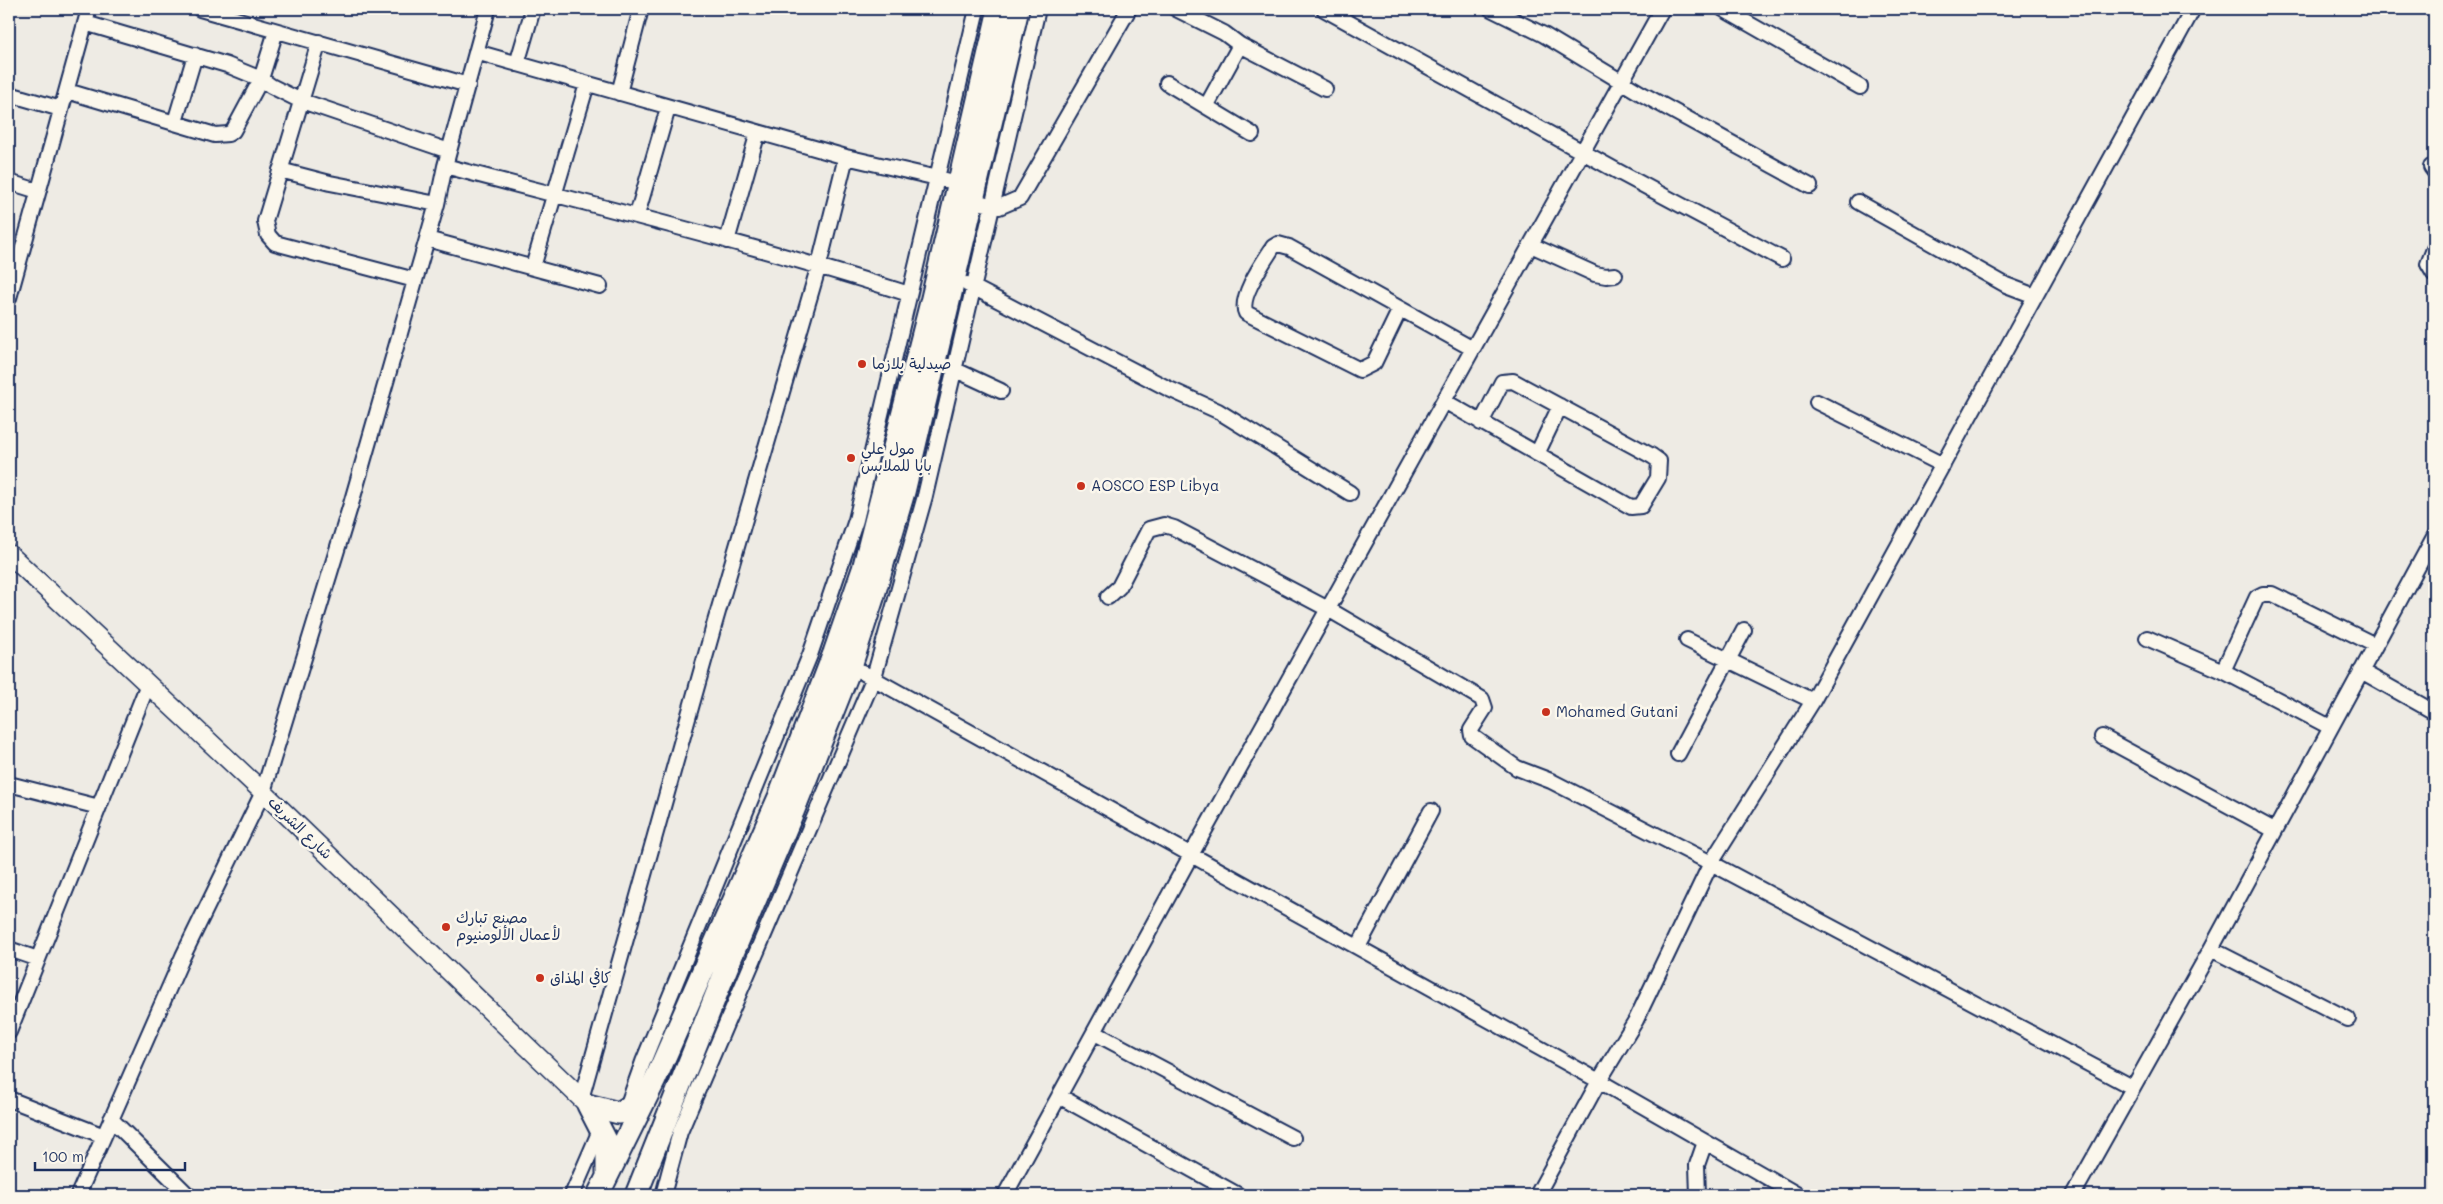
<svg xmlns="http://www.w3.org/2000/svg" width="2443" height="1204" font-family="Mali,'Playpen Sans Arabic',sans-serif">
<rect width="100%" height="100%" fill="#eeebe4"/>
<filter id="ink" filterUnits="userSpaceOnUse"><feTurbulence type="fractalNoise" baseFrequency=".02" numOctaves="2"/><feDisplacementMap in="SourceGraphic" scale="10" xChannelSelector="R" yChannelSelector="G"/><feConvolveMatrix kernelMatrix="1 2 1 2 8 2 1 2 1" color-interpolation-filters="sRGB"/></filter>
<g filter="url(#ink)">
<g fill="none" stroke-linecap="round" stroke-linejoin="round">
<defs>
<path id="minor" d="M200 9 468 85
M1176 9 1224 33 1240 45 1207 105
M1324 9 1617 171 1782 259
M1491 9 1544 35 1642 94 1810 186
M1723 9 1860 87
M85 23 227 65 261 79 271 86 299 100 449 151
M319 42 265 221 268 235 275 243 415 280
M1240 45 1325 89
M476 52 846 157 959 183
M517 64 533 9
M1167 83 1252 134
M67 91 215 135 228 134 233 131 261 79 276 31
M619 93 641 9
M9 94 61 109
M175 122 195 55
M445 166C600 207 756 245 909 294
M2431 167 2434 171
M280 170 330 183 437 204
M9 182 38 191
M974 201 999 207 1020 198 1129 9
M1858 202 2006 285 2035 296
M637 215 668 108
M427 239 600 286
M727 241 758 132
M1531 245 1595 274 1606 276 1615 275
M2434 249 2428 264 2434 274
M533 267 587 84
M967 284 1167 388 1218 411 1350 493
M9 298 89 9
M1400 309 1374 363 1360 370 1246 313C1238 298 1264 261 1273 247L1278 244 1289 247 1473 349
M947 366 1001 391
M1444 401 1631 507 1641 506 1658 478 1659 461 1652 456 1513 381 1502 382 1481 423
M1817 402 1943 465
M1537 454 1560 406
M1108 597 1119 587 1149 529 1164 525 1174 528 1328 609 1482 699 1485 708 1471 730 1472 736 1517 768 1551 781 1711 863 2132 1087
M2147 638 2223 671 2330 727
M1687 640 1813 701
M851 666 1599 1081 1798 1195
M2223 671 2257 597 2263 594H2272L2375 645
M2361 671 2434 712
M2102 737 2274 830
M1678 754 1744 630
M9 784 99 807
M1358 947 1431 811
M9 949 38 959
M2211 949 2348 1019
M9 1032 148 684
M1095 1033 1293 1138
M1059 1096 1238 1195
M9 1099 104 1136
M581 1099 715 622 819 265 846 157
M628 1104 643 1062 810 655 856 520 977 9
M111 1119 188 1195
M78 1195 183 956 263 792 351 504 437 204 445 166 488 9
M572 1195 601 1128
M663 1195 680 1132 874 677 925 496 1038 9
M1005 1195 1191 855 1662 9
M1537 1195 1599 1081 1636 1020 1711 863 1813 701 2193 9
M1698 1195 1697 1165 1705 1142
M2073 1195 2211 949 2434 537"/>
<path id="major" d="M9 554 263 792 588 1105"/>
<path id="highway" d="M588 1105 619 1113 633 1104 644 1091
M588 1105 607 1142V1173
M598 1195 655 1080 779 797 834 653 863 569 932 298 999 9
M636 1195 730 960 793 812 851 666 873 598 904 492 1018 9"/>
</defs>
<use href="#minor" stroke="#1b2f5e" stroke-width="18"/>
<use href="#major" stroke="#1b2f5e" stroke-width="21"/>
<use href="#highway" stroke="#1b2f5e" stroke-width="25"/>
<use href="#minor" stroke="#fbf7ec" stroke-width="14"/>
<use href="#major" stroke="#fbf7ec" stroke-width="18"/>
<use href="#highway" stroke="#fbf7ec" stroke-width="21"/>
</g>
</g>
<g fill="#c8321e" stroke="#fbf7ec" stroke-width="2">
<circle cx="862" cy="364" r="5"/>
<circle cx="851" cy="458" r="5"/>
<circle cx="1081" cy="486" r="5"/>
<circle cx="1546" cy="712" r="5"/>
<circle cx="446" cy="927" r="5"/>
<circle cx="540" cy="978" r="5"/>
</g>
<g text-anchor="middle" stroke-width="5" stroke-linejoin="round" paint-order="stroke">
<g font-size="15" fill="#1b2f5e" stroke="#fbf7ec" text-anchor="start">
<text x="872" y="369">صيدلية بلازما</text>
<text x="861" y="454">مول علي<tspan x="861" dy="17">بابا للملابس</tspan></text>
<text x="1091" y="491">AOSCO ESP Libya</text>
<text x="1556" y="717">Mohamed Gutani</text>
<text x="456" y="923">مصنع تبارك<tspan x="456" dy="17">لأعمال الألومنيوم</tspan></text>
<text x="550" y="983">كافي المذاق</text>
</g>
<g font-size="15" fill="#1b2f5e" stroke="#fbf7ec">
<text transform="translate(300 828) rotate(44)" y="5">شارع الشريف</text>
</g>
</g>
<rect width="2443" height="1204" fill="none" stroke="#fbf7ec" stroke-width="30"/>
<rect x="15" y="15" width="2413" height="1174" fill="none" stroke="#1b2f5e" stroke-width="2" filter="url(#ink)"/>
<path d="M35 1162v8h150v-8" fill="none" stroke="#1b2f5e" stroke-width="2.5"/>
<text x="42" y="1162" font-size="15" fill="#1b2f5e" stroke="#fbf7ec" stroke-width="4" paint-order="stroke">100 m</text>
</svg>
